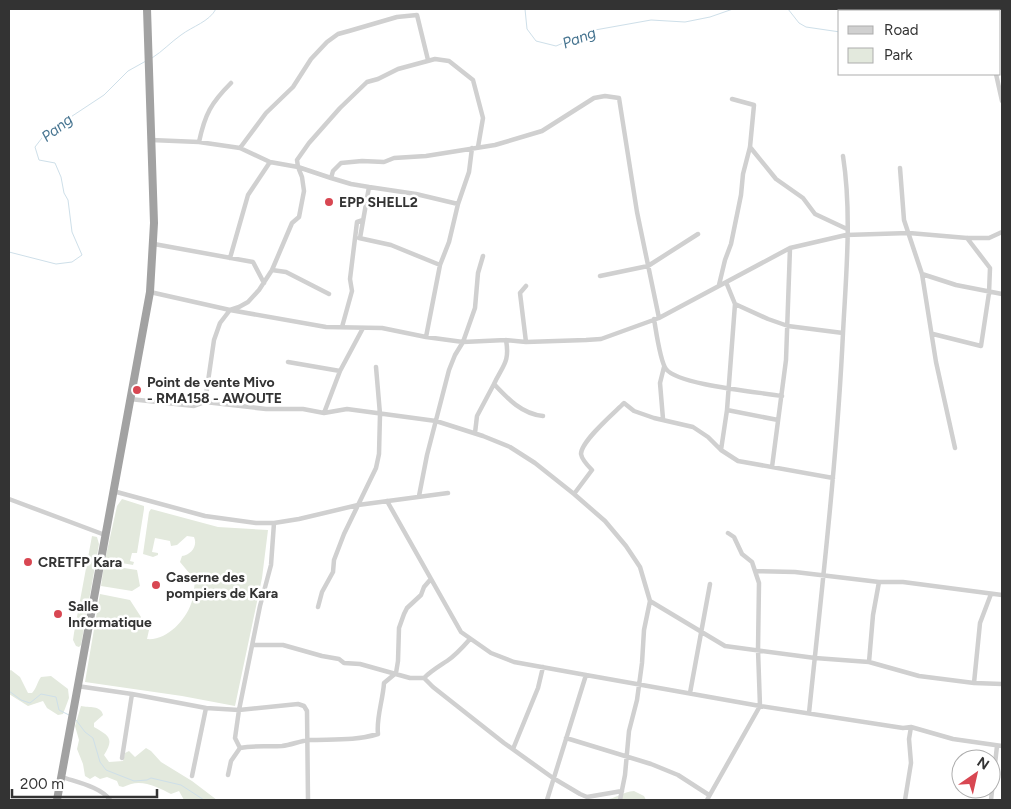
<svg xmlns="http://www.w3.org/2000/svg" width="1011" height="809" font-family="Figtree,sans-serif">
<rect width="100%" height="100%" fill="#fff"/>
<path fill="#e3e9dd" d="M122 499 144 506V509L137 553H132L130 561 134 562 133 565 105 560 117 506Z
M151 509 218 527 268 530 262 578 235 706 182 696 85 682 100 594 130 600 141 617 140 628 149 630 147 639C166 641 185 621 191 604 194 597 194 588 195 580L180 562 182 556C191 555 198 546 194 537L187 536 177 545 171 546 170 541 155 538 152 552 158 553V555L153 557 143 554 149 512Z
M92 536 97 537 99 544 81 645 79 647 76 646 73 640 74 633Z
M104 565 137 570 140 586 132 591 101 586Z
M11 670 20 677 28 693H32C37 688 37 682 41 677L51 676 68 689 69 698 63 714 58 715 47 708 43 701 28 706 9 694V671Z
M81 706C89 708 101 705 103 715L94 723V727C110 736 114 739 104 755L109 762 123 761 125 753 129 751 135 757 146 748 151 751 161 762 192 781 217 800H184L179 791 171 794C160 788 144 780 131 784 128 785 126 786 123 787L119 786 117 781 107 777 100 779 95 776 90 779 85 776 83 764 77 749 79 740 75 726Z
M634 791 644 796 646 800H605C616 798 623 792 634 791Z"/>
<g fill="none" stroke-linecap="round" stroke-linejoin="round">
<path stroke="#cedfe9" stroke-width="1" d="M525 9 527 29 536 41 556 46 595 30 651 20 685 22 710 17 733 9
M788 9 799 23 806 27 840 32
M152 58C163 51 171 42 181 35 193 26 209 22 216 9
M9 252 56 264 72 262 82 255 72 232 68 200 64 193 61 177 55 163 39 160 35 147 45 134 104 95 128 71 146 61
M9 691 21 700 30 703 41 694 56 697 59 710 69 715
M76 720 85 732 93 738 100 762 106 770 134 781 147 780 151 778 181 785 204 800"/>
<path stroke="#d0d0d0" stroke-width="4.5" d="M996 74 1002 101
M151 140 199 142 240 148 270 162 298 167 331 178 333 171 341 163 362 161 384 162 394 158 426 156 495 145 542 131 594 98 605 96 619 98 637 212 659 318
M199 142C205 114 211 103 231 83
M750 147 776 179 803 198 815 214 847 229
M240 148 266 113 293 87 311 59 327 42 338 34 349 31 397 17 417 15 428 60
M900 168 904 220 922 274 936 362 955 448
M331 178 351 184 369 187
M359 238 391 245 440 265
M360 238 369 187 416 194 458 204 469 172 472 148
M154 244 253 262 264 283
M230 258 248 195 270 162
M272 270 286 272 329 294
M922 274 956 285 1002 294
M600 276 648 266 698 234
M719 285 725 260 731 244 741 195 743 174 750 147 754 105 732 99
M150 292 230 310 326 327 382 328 426 337 463 342 506 340 526 342 586 340 601 339 659 318 790 248 846 235 909 233 967 238H989L1002 232
M735 304 768 319 788 326 843 333
M654 319C656 330 660 361 666 369 678 385 759 392 782 396
M342 327 352 291 350 279 357 222 363 220
M933 334 981 346 989 293 990 268 967 238
M426 337 440 265 449 242 458 204
M506 340C510 362 503 365 494 384 508 399 522 414 543 416
M526 342 520 293 526 286
M288 362 340 371
M130 399 194 406 205 402 266 409H303L324 413 347 409 436 421 483 436 510 447 535 463 574 494 605 521 626 546 640 567 650 601 644 630 642 663 637 700 629 731 625 775 620 800
M205 402 214 340 220 323 230 310 239 307 248 302 259 290 272 270 292 223 299 217 304 191 302 177 298 167 297 160 309 143 340 108 367 82 378 79 398 69 435 59 449 61 473 80 483 118 478 147
M727 410 778 420
M324 413 340 371 363 328
M663 419 660 383 664 367
M475 433 477 416 494 384
M721 450 727 410 735 304 726 282
M772 467 786 360 790 248
M113 491 205 516 256 523H274L299 519 358 505 448 493
M574 494 592 470C588 466 582 460 581 454 581 441 614 413 624 403L634 411 654 418 693 427 708 437 721 450 738 461 833 478
M419 496 427 455 449 370 455 355 463 342 475 308 478 273 483 256
M9 499 105 535
M387 501 461 632 491 653 514 662 586 675 760 706 903 728 911 727 953 739 1002 746
M756 571 795 572 879 582H903L1002 595
M650 601 725 646 815 658 869 662 919 676 974 683 1002 684
M318 607 322 592 333 572 334 560 344 534 376 468 379 454 380 414 376 367
M253 645H283L322 656 339 659 344 663 360 664 410 678H424L433 687 504 743 553 778 580 794 587 797 622 791
M869 662 873 615 879 582
M424 678C431 671 438 667 447 661 456 655 463 647 470 639
M974 683 980 623 991 594
M77 686 132 694 206 708 239 710 298 704 304 706 307 711 308 800
M690 693 710 584
M809 713C822 587 837 460 843 333 846 275 852 214 843 156
M566 738 651 764 678 775 709 795
M240 748 235 738 239 710 260 606 271 565 274 523
M513 749 538 688 543 667
M122 758 132 694
M228 775 231 761 240 748C255 745 268 747 282 746 291 745 300 741 309 740 333 739 355 741 378 734 376 718 383 700 384 683L396 673 398 661 399 628 404 614 407 608 421 595 424 587 430 580
M192 776 206 708
M62 777C76 782 101 787 110 800
M547 800 586 675
M707 800 760 706 758 650 759 583 752 562 742 554 734 537 728 533
M905 800 911 763 909 739 911 727
M991 800 997 746"/>
<path stroke="#a2a2a2" stroke-width="8" d="M57 800 150 292 154 223 147 9"/>
</g>
<g fill="#d84752" stroke="#fff" stroke-width="2">
<circle cx="329" cy="202" r="5"/>
<circle cx="137" cy="390" r="5"/>
<circle cx="28" cy="562" r="5"/>
<circle cx="156" cy="585" r="5"/>
<circle cx="58" cy="614" r="5"/>
</g>
<g text-anchor="middle" stroke-width="5" stroke-linejoin="round" paint-order="stroke">
<g font-size="14" font-weight="bold" fill="#333" stroke="#fff" text-anchor="start">
<text x="339" y="207">EPP SHELL2</text>
<text x="147" y="387">Point de vente Mivo<tspan x="147" dy="16">- RMA158 - AWOUTE</tspan></text>
<text x="38" y="567">CRETFP Kara</text>
<text x="166" y="582">Caserne des<tspan x="166" dy="16">pompiers de Kara</tspan></text>
<text x="68" y="611">Salle<tspan x="68" dy="16">Informatique</tspan></text>
</g>
<g font-size="15" font-style="italic" fill="#467490" stroke="#fff">
<text transform="translate(579 38) rotate(-21)" y="5">Pang</text>
<text transform="translate(57 128) rotate(-38)" y="5">Pang</text>
</g>
</g>
<rect width="1011" height="809" fill="none" stroke="#333333" stroke-width="20"/>
<rect x="838" y="10" width="162" height="65" fill="#ffffff" stroke="#adadad"/>
<rect x="848" y="26" width="25" height="8" fill="#d0d0d0" stroke="#adadad"/>
<text x="884" y="35" font-size="15" fill="#333333">Road</text>
<rect x="848" y="48" width="25" height="15" fill="#e3e9dd" stroke="#adadad"/>
<text x="884" y="60" font-size="15" fill="#333333">Park</text>
<g transform="translate(976 774) rotate(34)"><circle r="24" fill="#ffffff" stroke="#adadad"/>
<path d="M0-4L9 19L0 12L-9 19Z" fill="#d84752"/>
<text y="-8" font-size="14" font-weight="bold" text-anchor="middle" fill="#333333">N</text>
</g>
<path d="M12 789v8h145v-8" fill="none" stroke="#333333" stroke-width="2.5"/>
<text x="20" y="789" font-size="15" fill="#333333" stroke="#ffffff" stroke-width="4" paint-order="stroke">200 m</text>
</svg>
